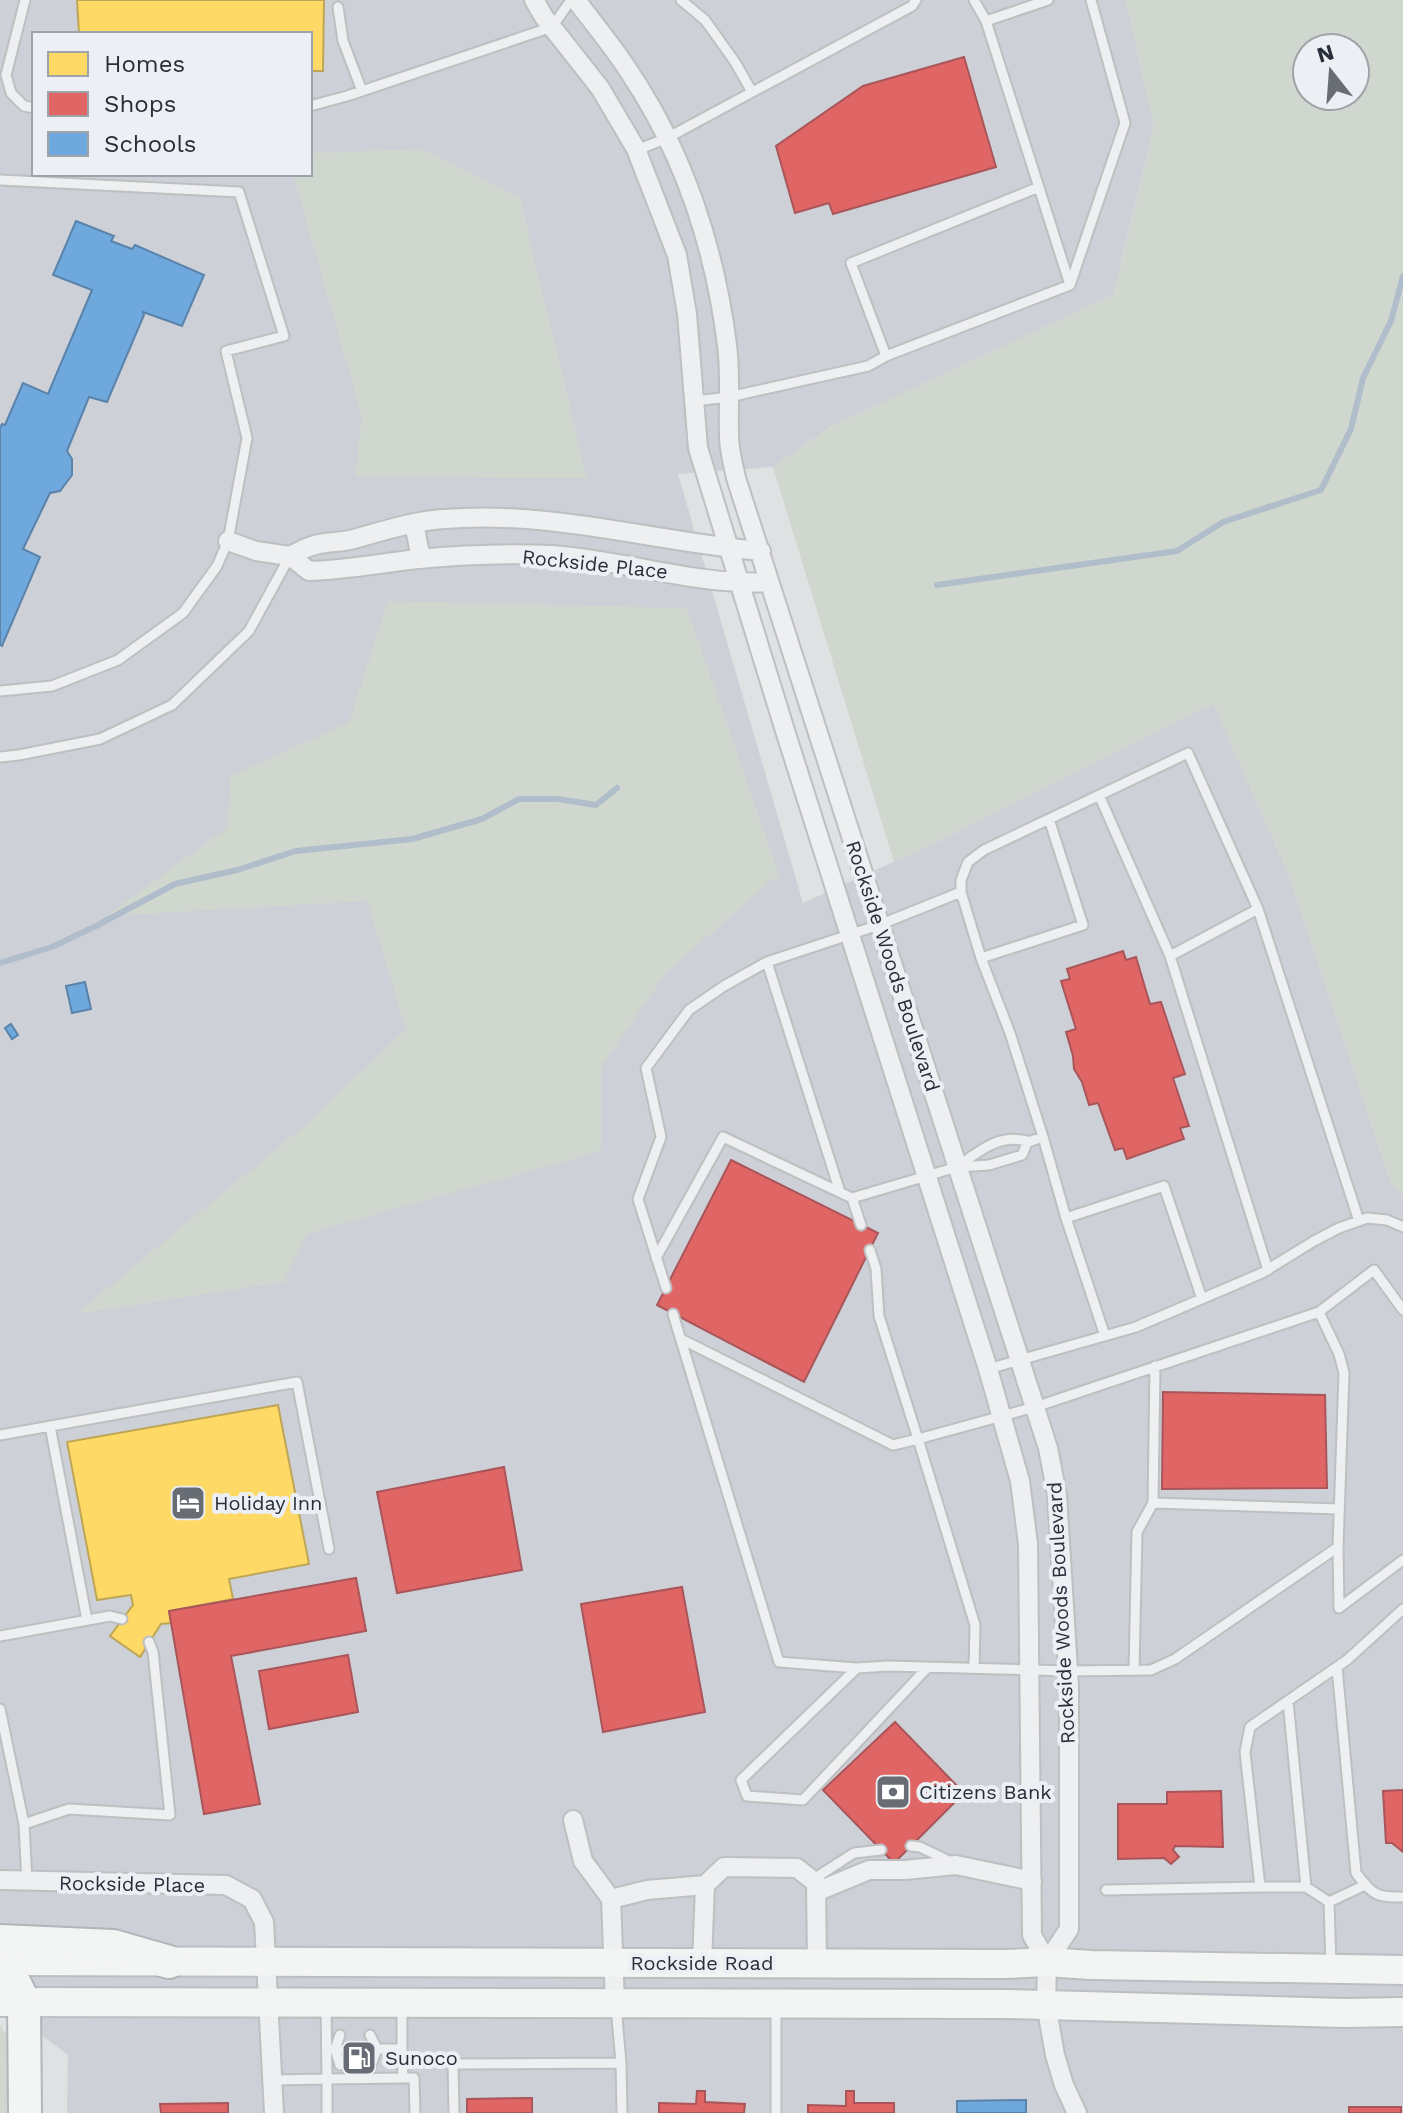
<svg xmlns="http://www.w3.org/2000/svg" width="1403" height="2113" font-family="'Work Sans',sans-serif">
<rect width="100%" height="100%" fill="#dfe1e3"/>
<path fill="#cdd0d6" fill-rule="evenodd" d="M0 0H1126L1154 127 1113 295 830 427 773 467 678 474 803 903 935 843 1213 703 1290 878 1391 1183 1403 1195V2113H67L68 2055 0 2004ZM34 34H310V174H34Z"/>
<path fill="#d0d7cf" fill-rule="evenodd" d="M1126 0H1403V1195L1391 1183 1290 878 1213 704 935 843 894 862 773 467 830 427 1113 295 1154 127ZM1307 48H1355V96H1307Z
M421 149 520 198 587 478 355 477 362 416 293 174H310V153Z
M388 601 687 608 779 874 666 973 601 1067V1151L307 1234 284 1282 76 1314 304 1126 406 1029 367 901 106 916 227 828 231 776 349 722Z
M0 2025 4 2032 10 2031V2113H0Z"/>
<path fill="#ffd966" stroke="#bea659" stroke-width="2" d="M77 0H324L323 71H310V34H79Z
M278 1405 309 1564 229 1579 233 1599 169 1611 171 1623 161 1624 140 1657 110 1636 133 1605 131 1595 97 1600 67 1442Z"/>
<path fill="#e06666" stroke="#a95559" stroke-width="2" d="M964 57 996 167 833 214 829 203 795 213 776 146 863 86Z
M1123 951 1126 960 1136 957 1150 1004 1161 1002 1185 1074 1173 1078 1189 1126 1180 1128 1184 1139 1127 1159 1123 1148 1115 1150 1098 1103 1089 1105 1082 1082 1074 1069 1073 1056 1066 1032 1076 1029 1061 981 1070 979 1067 969Z
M731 1160 878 1233 804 1382 657 1305Z
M1163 1392 1325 1395 1327 1488 1162 1489Z
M504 1467 522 1570 397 1593 377 1492Z
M356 1578 366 1631 231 1656 260 1804 204 1814 169 1611Z
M682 1587 705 1712 603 1732 581 1604Z
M348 1655 358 1712 269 1729 259 1671Z
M895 1722 964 1793 894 1863 823 1790Z
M1403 1790V1852L1392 1843H1386L1383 1791Z
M1221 1791 1223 1847 1175 1846 1173 1850 1179 1857 1171 1864 1164 1858 1118 1859V1804H1167V1792Z
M697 2091H705V2102L745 2104 744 2113H659V2103L696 2104Z
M846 2091H854V2103H894V2113H808V2105L846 2106Z
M532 2098V2113H467V2099Z
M228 2103V2113H161L160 2104Z
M1349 2107H1401V2113H1349Z"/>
<path fill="#6fa8dc" stroke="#5a83ab" stroke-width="2" d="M76 221 114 236 111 241 132 249 135 245 204 275 182 326 143 312 144 315 107 402 89 397 67 451 72 459V475L60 491 50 493 23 549 40 557 2 646 0 645V428L2 424 5 425 23 383 48 394 92 290 53 275Z
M85 982 91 1009 72 1013 66 986Z
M11 1024 18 1035 12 1039 5 1028Z
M1026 2100V2113H957V2101Z"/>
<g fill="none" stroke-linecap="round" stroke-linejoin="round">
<path stroke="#b0bdcb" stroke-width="6" d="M937 585 1177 551 1223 522 1321 490 1351 429 1363 378 1391 321 1403 276
M0 963 52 947 96 926 175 884 237 870 296 851 412 839 482 819 519 799H558L596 805 617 788"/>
<defs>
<path id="lane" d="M25 0 6 75 11 93 24 106 34 108
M681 0 705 20 735 62 752 92
M974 0 986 21
M1048 0 986 21 1070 285
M338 7 343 41 362 91
M310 106 347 96 552 27 571 0
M637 150 667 138 912 6 916 0
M0 180 239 192 284 336 226 351 247 438 228 541 217 566 183 613 118 660 52 686 0 691
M886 356 851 263 1039 187
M695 401 729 397 868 366 886 356 1070 285 1125 123 1091 0
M0 757 19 755 100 739 172 705 249 631 290 556
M1099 795 1170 956 1268 1270
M1170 956 1258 909
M981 958 1083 925 1049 819
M1043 1137 1010 1033 981 958 961 892V880L968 862 984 850 1188 753 1258 909 1359 1221
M1028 1142 1043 1137 1066 1218 1105 1336
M840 1192 767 962 879 925 961 892
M852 1198 861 1225
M1066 1218 1164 1186 1202 1299
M870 1250 876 1269 879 1316 918 1439 1035 1407 1319 1312 1374 1270 1403 1310
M656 1258 723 1137 852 1198 957 1167 989 1165 1022 1155 1028 1141C999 1134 980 1150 957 1167
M666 1288 638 1199 661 1137 646 1068 689 1010 724 986 767 962
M1319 1312 1339 1354 1344 1373 1338 1547 1339 1608
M673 1314 779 1662 857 1668 888 1666 1068 1671 1151 1670 1175 1659 1338 1547
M681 1339 893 1445 918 1439 975 1625 974 1668
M988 1369 1136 1327 1262 1273 1314 1241 1339 1228 1367 1218 1387 1220 1403 1227
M50 1426 87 1620
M0 1435 297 1382 329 1549
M1153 1503 1339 1509
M1339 1608 1403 1560
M0 1636 110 1616 122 1619
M1337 1667 1356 1873C1372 1894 1376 1898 1403 1897
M857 1668 741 1780 747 1796 803 1800 928 1667
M1134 1670 1137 1532 1153 1503 1155 1366
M1288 1701 1306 1887
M0 1709 24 1824
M911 1846 920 1847 949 1861
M812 1880 854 1853 881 1850
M27 1882 24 1824 69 1809 170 1815 153 1652 149 1642
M1106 1890 1260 1887
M1329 1902 1365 1885
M1331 1966 1329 1902 1306 1887H1260L1245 1752 1250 1727 1347 1660 1403 1609
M616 2006 621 2063 622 2113
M370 2035 377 2049H371
M327 2049H335L340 2035
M339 2049H335L340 2065
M371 2065 377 2049H402V2006
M403 2078H414L415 2113
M272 2080 327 2079 326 2005
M327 2113V2079L403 2078 402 2049
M454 2113 453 2064 621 2063
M776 2113V2007"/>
<path id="street" d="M534 0 544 17 600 88 636 149 677 255 687 314 698 448 787 737 988 1369 1020 1481 1028 1544 1032 1935 1047 1962 1046 2004 1055 2055 1064 2085 1077 2113
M576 0C594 24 614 48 630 73 684 154 715 249 727 345 731 375 728 406 729 436 729 450 733 464 736 478L1048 1448 1057 1495 1069 1686V1929L1047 1962
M414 523 421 559
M228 541 256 551 290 556 309 571C346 570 381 563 418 559 462 555 507 553 552 555 624 560 698 586 769 582
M290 556C297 553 304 548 312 546 325 541 340 543 354 539 383 531 413 521 444 519 551 510 655 542 761 551
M573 1820 583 1861 611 1899 615 2003
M0 1880 226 1885 252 1899 264 1922 274 2113
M816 1892 869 1870H905L956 1865 1032 1881
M611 1899 647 1890 705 1885
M702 1963 705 1885 724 1867 797 1868 816 1883 817 1963"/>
<path id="primary" d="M0 1961 1006 1964 1047 1962 1091 1965 1403 1970
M0 2002 1006 2004 1345 2013 1403 2012"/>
<path id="highway" d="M0 1941 113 1946 169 1962
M0 1973 15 1984 24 2002 25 2113"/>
</defs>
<use href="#lane" stroke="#bdbfc1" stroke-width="13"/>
<use href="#street" stroke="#bdbfc1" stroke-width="22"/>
<use href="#primary" stroke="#bcbec0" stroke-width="32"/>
<use href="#highway" stroke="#b1b4b8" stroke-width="36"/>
<use href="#lane" stroke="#eeeff0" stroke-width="9"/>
<use href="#street" stroke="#eeeff0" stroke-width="18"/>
<use href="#primary" stroke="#f3f4f4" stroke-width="28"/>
<use href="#highway" stroke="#f3f4f4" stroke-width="32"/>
</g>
<defs>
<symbol id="hotel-square" viewBox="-11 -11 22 22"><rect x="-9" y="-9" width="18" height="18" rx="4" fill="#686d75" stroke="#eceff3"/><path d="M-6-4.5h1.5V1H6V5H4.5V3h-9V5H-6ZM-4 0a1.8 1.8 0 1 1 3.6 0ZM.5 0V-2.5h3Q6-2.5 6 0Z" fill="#fff"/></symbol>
<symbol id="bank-square" viewBox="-11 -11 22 22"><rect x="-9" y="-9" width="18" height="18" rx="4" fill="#686d75" stroke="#eceff3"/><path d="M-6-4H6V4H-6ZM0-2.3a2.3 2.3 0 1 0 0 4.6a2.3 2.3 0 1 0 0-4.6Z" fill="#fff"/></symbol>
<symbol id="fuel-square" viewBox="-11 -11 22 22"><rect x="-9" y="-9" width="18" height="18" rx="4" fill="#686d75" stroke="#eceff3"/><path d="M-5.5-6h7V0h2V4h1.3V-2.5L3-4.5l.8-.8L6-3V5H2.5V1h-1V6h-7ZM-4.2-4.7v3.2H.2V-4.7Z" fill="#fff"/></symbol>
</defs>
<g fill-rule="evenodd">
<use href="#hotel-square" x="168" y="1483" width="40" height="40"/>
<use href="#bank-square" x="873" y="1772" width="40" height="40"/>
<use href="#fuel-square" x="339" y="2038" width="40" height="40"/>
</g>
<g text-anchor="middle" stroke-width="8" stroke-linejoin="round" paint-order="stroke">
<g font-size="20" fill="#282e3a" stroke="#eceff3">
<text transform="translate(595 564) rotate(6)" y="7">Rockside Place</text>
<text transform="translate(893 966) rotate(72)" y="7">Rockside Woods Boulevard</text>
<text transform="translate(1061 1613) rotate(-93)" y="7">Rockside Woods Boulevard</text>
<text transform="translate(132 1884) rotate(1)" y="7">Rockside Place</text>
<text x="702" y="1970">Rockside Road</text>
</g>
<g font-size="20" fill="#282e3a" stroke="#eceff3" text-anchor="start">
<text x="214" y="1510">Holiday Inn</text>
<text x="919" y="1799">Citizens Bank</text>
<text x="385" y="2065">Sunoco</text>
</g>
</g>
<rect x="32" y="32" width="280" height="144" fill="#eceff3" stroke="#9ea2a9" stroke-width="2"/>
<rect x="48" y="52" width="40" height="24" fill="#ffd966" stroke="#9ea2a9" stroke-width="2"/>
<text x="104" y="72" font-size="24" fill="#282e3a">Homes</text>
<rect x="48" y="92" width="40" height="24" fill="#e06666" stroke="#9ea2a9" stroke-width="2"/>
<text x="104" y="112" font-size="24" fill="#282e3a">Shops</text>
<rect x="48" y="132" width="40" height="24" fill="#6fa8dc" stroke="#9ea2a9" stroke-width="2"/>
<text x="104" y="152" font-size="24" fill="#282e3a">Schools</text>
<g transform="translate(1331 72) rotate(343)"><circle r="38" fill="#eceff3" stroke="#9ea2a9" stroke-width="2"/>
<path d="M0-6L14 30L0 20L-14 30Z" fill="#686d75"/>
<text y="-12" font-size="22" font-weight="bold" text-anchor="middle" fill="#282e3a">N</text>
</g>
</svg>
